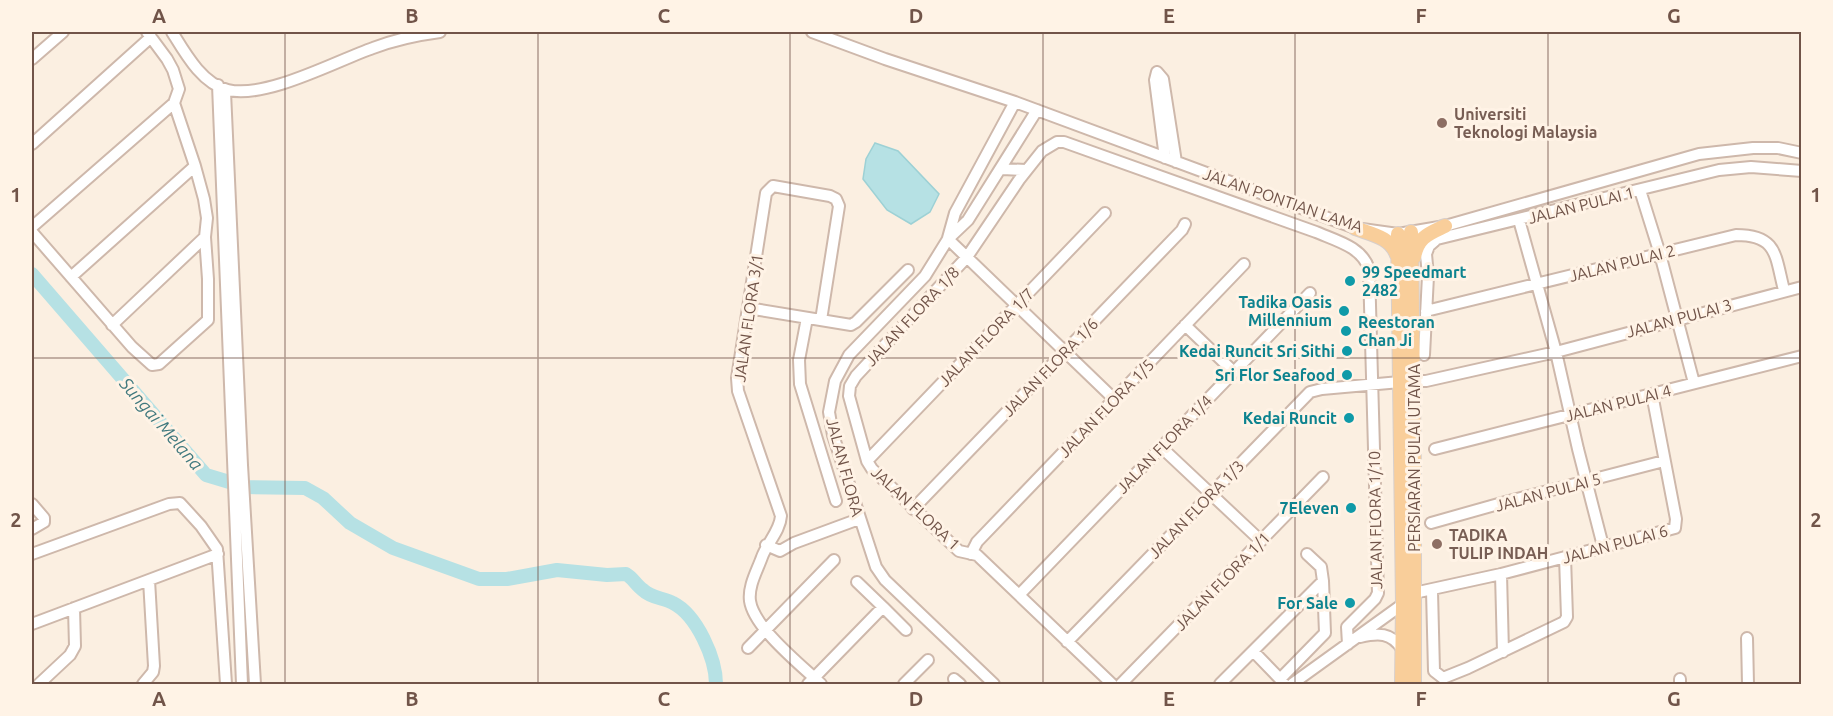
<svg xmlns="http://www.w3.org/2000/svg" width="1833" height="716" font-family="Ubuntu,sans-serif">
<rect width="100%" height="100%" fill="#fbefe1"/>
<path fill="#b6e1e4" stroke="#9dd1d5" stroke-width="1.5" d="M875 143 898 151 939 194 930 212 911 224 887 210 863 179 866 159Z"/>
<g fill="none" stroke-linecap="round" stroke-linejoin="round">
<path stroke="#b6e1e4" stroke-width="14" d="M32 274 206 475 246 487 305 488 323 498 350 523 393 548 479 579H507L557 570 607 575 626 574C633 578 636 585 643 590 651 598 664 598 673 603 697 615 716 659 716 684"/>
<defs>
<path id="minor" d="M172 32C185 53 202 84 228 90 266 99 336 61 373 48 394 40 417 35 440 32
M812 32 885 59 1015 102 1355 228 1398 234 1445 226 1699 154 1753 148H1778L1802 153
M32 59 63 32
M1157 72 1163 79 1176 162
M1157 72 1155 80 1165 158
M218 85 242 684
M225 92 242 465 255 684
M32 144 151 37
M1002 169 1026 170
M1640 190 1660 254 1694 383
M1519 220 1556 352 1578 449 1603 546
M32 227 174 103
M32 232 132 347 152 365 159 364 208 320V279L205 237 207 218 204 199 195 166 174 103 179 89 173 70 167 59 147 32
M948 238 955 213 1015 102
M948 239 1114 399
M71 277 195 166
M748 308 851 325 856 322 908 270
M1426 311 1736 235C1778 235 1775 256 1784 290
M807 318 799 360 800 384 836 501
M821 320 839 206 836 199 830 196 773 186 766 193 737 378 738 391 781 516C780 531 767 543 762 557 757 571 748 586 750 601 754 628 802 666 821 684
M112 325 205 237
M1185 325 1234 372
M1424 355 1428 276 1426 254 1429 246 1437 239 1719 170 1751 167 1802 171
M1413 381H1426L1556 352 1802 287
M1161 447 1261 541
M1435 449 1802 356
M867 461 1105 213
M32 504 44 518V522L32 529
M913 509 1182 230 1185 224
M1431 523 1509 501 1664 461
M766 545 780 551 794 543 859 519
M32 554 169 504 180 503 201 526 217 549 226 684
M971 554 977 542 1244 264
M1501 574 1503 652
M857 582 883 607
M1432 591 1434 671 1443 678 1468 668 1564 622 1567 617 1565 557
M1414 593 1501 574 1675 528 1676 519 1652 394
M1019 595 1310 293
M32 624 218 554
M1360 637C1378 633 1391 632 1402 649
M1747 638 1748 684
M1067 642 1310 392 1322 389 1400 382
M748 648 834 560
M1253 651 1283 682
M954 679 960 684
M1280 679 1325 633 1323 581 1321 567 1307 554
M1680 679V684
M39 684 70 655 75 646 74 608
M143 684 153 672 154 666 149 580
M808 684 883 607 906 630
M904 684 928 660
M994 684 885 580 876 567 833 435 829 412 835 381 849 355 925 276 948 239 968 220 1037 110
M1112 684 977 555 959 551 872 469 867 461 849 396 850 386 856 376 967 257 1019 180 1042 151 1057 142H1064L1316 232C1337 241 1362 247 1369 269L1378 593 1375 599 1347 627 1348 644
M1121 684 1323 477
M1220 684 1323 581
M1292 684 1403 604"/>
<path id="major" d="M1355 228C1371 234 1391 237 1397 255
M1411 232 1414 477V684
M1398 234 1403 604 1402 684
M1414 257C1418 237 1428 234 1445 226"/>
</defs>
<use href="#minor" stroke="#ceb8ab" stroke-width="14"/>
<use href="#major" stroke="#d7cfcc" stroke-width="16"/>
<use href="#minor" stroke="#fff" stroke-width="10"/>
<use href="#major" stroke="#f9ce9a" stroke-width="14"/>
</g>
<path fill="none" stroke="#715449" stroke-width="1.5" stroke-opacity="0.55" d="M285 32V684M538 32V684M790 32V684M1043 32V684M1295 32V684M1548 32V684M32 358H1802"/>
<g fill="#8d6e63" stroke="#fff3e6" stroke-width="2">
<circle cx="1442" cy="123" r="6"/>
<circle cx="1437" cy="544" r="6"/>
</g>
<g fill="#0f9aa8" stroke="#fff3e6" stroke-width="2">
<circle cx="1350" cy="281" r="6"/>
<circle cx="1344" cy="311" r="6"/>
<circle cx="1346" cy="331" r="6"/>
<circle cx="1347" cy="351" r="6"/>
<circle cx="1347" cy="375" r="6"/>
<circle cx="1349" cy="418" r="6"/>
<circle cx="1351" cy="508" r="6"/>
<circle cx="1350" cy="603" r="6"/>
</g>
<g text-anchor="middle" stroke-width="6" stroke-linejoin="round" paint-order="stroke">
<g font-size="16" font-weight="bold" fill="#785e54" stroke="#fff3e6" text-anchor="start">
<text x="1454" y="120">Universiti<tspan x="1454" dy="18">Teknologi Malaysia</tspan></text>
<text x="1449" y="541">TADIKA<tspan x="1449" dy="18">TULIP INDAH</tspan></text>
</g>
<g font-size="16" fill="#715449" stroke="#fff3e6">
<text transform="translate(1283 200) rotate(19)" y="6">JALAN PONTIAN LAMA</text>
<text transform="translate(1581 205) rotate(-14)" y="6">JALAN PULAI 1</text>
<text transform="translate(1622 263) rotate(-14)" y="6">JALAN PULAI 2</text>
<text transform="translate(912 316) rotate(-47)" y="6">JALAN FLORA 1/8</text>
<text transform="translate(748 318) rotate(-82)" y="6">JALAN FLORA 3/1</text>
<text transform="translate(1679 318) rotate(-15)" y="6">JALAN PULAI 3</text>
<text transform="translate(986 337) rotate(-46)" y="6">JALAN FLORA 1/7</text>
<text transform="translate(1050 367) rotate(-46)" y="6">JALAN FLORA 1/6</text>
<text transform="translate(1618 403) rotate(-14)" y="6">JALAN PULAI 4</text>
<text transform="translate(1106 408) rotate(-46)" y="6">JALAN FLORA 1/5</text>
<text transform="translate(1164 444) rotate(-46)" y="6">JALAN FLORA 1/4</text>
<text transform="translate(1414 458) rotate(-90)" y="6">PERSIARAN PULAI UTAMA</text>
<text transform="translate(845 467) rotate(75)" y="6">JALAN FLORA</text>
<text transform="translate(1548 492) rotate(-15)" y="6">JALAN PULAI 5</text>
<text transform="translate(916 508) rotate(43)" y="6">JALAN FLORA 1</text>
<text transform="translate(1196 509) rotate(-46)" y="6">JALAN FLORA 1/3</text>
<text transform="translate(1375 520) rotate(-91)" y="6">JALAN FLORA 1/10</text>
<text transform="translate(1615 544) rotate(-15)" y="6">JALAN PULAI 6</text>
<text transform="translate(1222 581) rotate(-46)" y="6">JALAN FLORA 1/1</text>
</g>
<g font-size="16" font-weight="bold" fill="#0d838f" stroke="#fff3e6" text-anchor="end">
<text x="1362" y="278" text-anchor="start">99 Speedmart<tspan x="1362" dy="18">2482</tspan></text>
<text x="1332" y="308">Tadika Oasis<tspan x="1332" dy="18">Millennium</tspan></text>
<text x="1358" y="328" text-anchor="start">Reestoran<tspan x="1358" dy="18">Chan Ji</tspan></text>
<text x="1335" y="357">Kedai Runcit Sri Sithi</text>
<text x="1335" y="381">Sri Flor Seafood</text>
<text x="1337" y="424">Kedai Runcit</text>
<text x="1339" y="514">7Eleven</text>
<text x="1338" y="609">For Sale</text>
</g>
<g font-size="18" font-style="italic" fill="#40797e" stroke="#fff3e6">
<text transform="translate(161 424) rotate(49)" y="6">Sungai Melana</text>
</g>
</g>
<rect width="1833" height="716" fill="none" stroke="#fff3e6" stroke-width="66"/>
<rect x="33" y="33" width="1767" height="650" fill="none" stroke="#715449" stroke-width="2"/>
<g font-size="20" text-anchor="middle" font-weight="bold" fill="#715449">
<text x="159" y="23">A</text>
<text x="412" y="23">B</text>
<text x="664" y="23">C</text>
<text x="916" y="23">D</text>
<text x="1169" y="23">E</text>
<text x="1421" y="23">F</text>
<text x="1674" y="23">G</text>
<text x="16" y="202">1</text>
<text x="1816" y="202">1</text>
<text x="16" y="527">2</text>
<text x="1816" y="527">2</text>
<text x="159" y="706">A</text>
<text x="412" y="706">B</text>
<text x="664" y="706">C</text>
<text x="916" y="706">D</text>
<text x="1169" y="706">E</text>
<text x="1421" y="706">F</text>
<text x="1674" y="706">G</text>
</g>
</svg>
